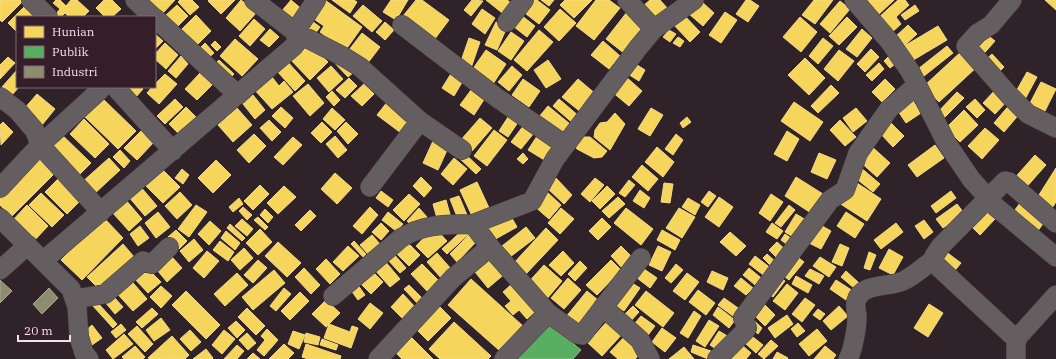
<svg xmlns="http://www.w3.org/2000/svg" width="1056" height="359" font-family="'IBM Plex Serif',serif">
<rect width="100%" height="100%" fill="#2f2329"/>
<path fill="#f6d55c" stroke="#f5d986" d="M0 0H20L22 2 2 22 0 20Z
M56 0H60L66 6 71 0H77L89 11 83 17H69L65 13 61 17H58L55 15 60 9 53 3Z
M104 0H112L121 9 112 17H105L96 8Z
M147 0H175L162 14Z
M180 0H192L199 7 190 15 178 2Z
M209 0H235L221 14 208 1Z
M241 0 257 12 240 31 226 18Z
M291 0 304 11 294 23 281 12Z
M325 0 362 27 345 51 320 32 324 26 311 17Z
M332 0H354L357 2 350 13Z
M391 0H408L396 20 383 12Z
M416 0H422L449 20 434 40 403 16Z
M472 0 483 1 471 16 464 10Z
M486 0H507L514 5 506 16Z
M529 0H537L550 10 539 24 521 10Z
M541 0H554L549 6Z
M565 0H592L574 18 560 5Z
M596 0H609L620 8 594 40 576 26Z
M650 0H660L669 10 655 21 643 6Z
M746 0H750L759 6 748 22 736 14Z
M814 0H833L815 24 802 15Z
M868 0H894L877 16 865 3Z
M898 0H905L909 5 896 17 901 24 890 34 877 19Z
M1045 0H1056V10Z
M701 1 714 13 703 26 689 14Z
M840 1 850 9 830 33 820 24Z
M177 5 188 16 177 27 165 16Z
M363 5 382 21 372 32 353 16Z
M915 5 919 11 905 20 901 15Z
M25 6 36 17H17V32L8 23Z
M482 9 495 18 485 34 472 24Z
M560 9 576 23 559 41 544 27Z
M517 12 535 26 527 37 509 23Z
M627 12 646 26 625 54 606 39Z
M725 12 737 20 721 43 709 35Z
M683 14 700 32 690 42 673 24Z
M196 15 211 31 196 46 181 30Z
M800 17 817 32 801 52 783 37Z
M847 17 857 27 839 45 829 36Z
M254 19 265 29 250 46 239 36Z
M309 19 320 27 312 38 301 29Z
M385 22 394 30 385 40 376 32Z
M496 22 507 27 497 50 485 45Z
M908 25 917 34 904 46 895 37Z
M938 26 947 40 910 62 901 48Z
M270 29 279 37 269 47 260 40Z
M862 29 872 38 857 57 846 49Z
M539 30 553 42 527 71 514 60Z
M669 30 676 34 670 42 663 37Z
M511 32 524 41 511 60 498 51Z
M362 33 380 47 367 64 349 50Z
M985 33 995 41 980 58 971 50Z
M155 34 163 41 155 49Z
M678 37 684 41 680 47 673 43Z
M469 38 480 42 471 68 460 64Z
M823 38 833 46 818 64 809 56Z
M235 39 258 59 242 76 220 56Z
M215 41 221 47 217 51 211 45Z
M306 41 328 62 310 80 289 58Z
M603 41 620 56 609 69 591 55Z
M165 43 178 55 166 69 155 59V54Z
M205 43 214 53 208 58 199 49Z
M947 46 953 53 924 76 918 69Z
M871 49 879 57 865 72 857 64Z
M486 50 506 64 491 87 470 73Z
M839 50 854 61 838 81 824 69Z
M963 50 978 66 939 102 924 86Z
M892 53 899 61 890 68 884 61Z
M992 54 1004 67 995 76 982 63Z
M181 56 188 64 176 78 168 71Z
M8 57 15 63 0 79V65Z
M805 58 825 78 809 95 788 75Z
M331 59 354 72 348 77Z
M219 60 234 74 229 79 214 65Z
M286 60 305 81 295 91 276 70Z
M548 60 561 79 546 88 534 70Z
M634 63 645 70 639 81 628 74Z
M879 63 884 69 872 81 866 75Z
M331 66 343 79 329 92 317 78Z
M512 66 522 75 509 91 498 82Z
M17 70V87H19L11 96 2 87Z
M201 72 214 83 197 100 185 89Z
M452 72 464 79 454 96 442 88Z
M1027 72 1037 77 1024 101 1014 95Z
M269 73 279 86 284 81 293 92 272 109 252 87Z
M165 74 177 84 159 104 147 93 152 87H155V84Z
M625 76 642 91 629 106 611 91Z
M349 78 357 86 345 98 336 90Z
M523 79 540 91 529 107 512 95Z
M578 79 597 95 582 113 562 97Z
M885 79 895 89 882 102 872 92Z
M1041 82 1056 89 1043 115 1028 107Z
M308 84 324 103 310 116 293 96Z
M364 84 374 94 362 106 351 96Z
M831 85 839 93 818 113 811 106Z
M474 86 487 95 474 115 460 105Z
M125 87H141L143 89 135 98Z
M997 88 1009 99 995 114 983 103Z
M332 91 340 100 334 106 326 97Z
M957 92 964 98 942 120 936 114Z
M37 94 55 109 42 125 24 109Z
M253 95 265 110 255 119 243 104Z
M100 96 136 131 118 149 82 114Z
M175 99 183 107 165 124 157 116Z
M559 99 580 117 574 124 553 106Z
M975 99 985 110 977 118 966 107Z
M388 101 412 118 401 133 377 115Z
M913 101 921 113 906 123 898 111Z
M794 102 823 122 810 141 781 121Z
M1011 103 1021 112 1004 132 994 123Z
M548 106 570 124 560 135 538 118Z
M186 107 196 117 179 134 169 124Z
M281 107 293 118 285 128 272 116Z
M237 108 252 125 233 142 218 125Z
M332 108 345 120 335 130 323 119Z
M651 108 663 115 650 136 638 129Z
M856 108 867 121 853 132 843 118Z
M964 110 978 125 960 142 946 128Z
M512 111 521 118 508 137 499 131Z
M615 113 625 124 610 150 594 137 595 130 600 123 607 122Z
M687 117 691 122 683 128 680 123Z
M480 118 492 128 472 151 460 141Z
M84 119 109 144 95 158 70 134Z
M269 120 281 132 272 141 260 128Z
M840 120 856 137 845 146 830 130Z
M3 122 13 132 1 145 0 125Z
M322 122 332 132 321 143 311 133Z
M346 122 358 134 348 144 337 131Z
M890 122 904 136 893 147 879 132Z
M524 125 534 133 521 149 511 142Z
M985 128 999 140 982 159 968 146Z
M142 130 154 142 137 160 124 148Z
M494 130 507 140 487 166 474 156Z
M541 130 559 141 546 161 528 150Z
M58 131 91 163 76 178 44 146Z
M787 131 799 139 787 161 774 154Z
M254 134 266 146 249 163 237 150Z
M676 134 683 140 673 155 665 149Z
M335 136 347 150 338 158 326 144Z
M293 137 302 145 283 165 274 157Z
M577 137H590L607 151 602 157 594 158 577 149 574 144Z
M433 141 448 148 438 170 423 163Z
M870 145 890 163 877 177 857 159Z
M935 145 944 158 917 177 908 165Z
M657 147 674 162 663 177 645 162Z
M120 150 130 161 124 168 113 157Z
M461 150 481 169 476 174 456 155Z
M523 153 528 159 523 164 517 159Z
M819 153 836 160 827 179 811 172Z
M40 154 57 171 11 217 0 205V194Z
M1035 155 1046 165 1023 191 1012 181Z
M109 158 120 170 93 195 81 183Z
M454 158 467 169 453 185 441 174Z
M216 160 231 175 213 193 198 178Z
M642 165 658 179 648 191 632 177Z
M860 167 880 184 873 192 853 176Z
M1056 168V202L1052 208 1037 198Z
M182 169 189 175 183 184 175 178Z
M163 170 180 187 163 203 146 186Z
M335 173 352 188 337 204 321 189Z
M60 177 83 198 67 214 45 192Z
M421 177 432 188 424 197 413 186Z
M555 177 572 195 564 204 546 187Z
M796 177 823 194 811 213 785 196Z
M595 178 604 185 590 202 581 194Z
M629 180 635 185 625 197 619 193Z
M854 181 881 199 867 221 839 203Z
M477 182 490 210 473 218 460 190Z
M664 183 673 184 670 203 661 202Z
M260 185 269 194 253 210 244 201Z
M140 186 157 206 145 216 128 196Z
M284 186 296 197 278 214 267 203Z
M607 186 615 194 600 209 592 201Z
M640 190 650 198 644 208 633 201Z
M381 191 393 200 388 207 376 198Z
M546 191 561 205 549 219 533 205Z
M709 191 716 196 708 207 701 202Z
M951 191 956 198 936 213 931 206Z
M180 192 192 205 177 219 165 206Z
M41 193 64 215 52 227 29 205Z
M409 194 420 204 404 221 393 210Z
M771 194 783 202 770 221 759 213Z
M459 196 467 215 458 219 450 199Z
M618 197 625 204 609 218 602 211Z
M719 197 733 207 719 227 705 217Z
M239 198 243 204 233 212 229 207Z
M688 198 700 205 695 215 682 207Z
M125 199 142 219 129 231 111 211Z
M1023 199 1048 217 1034 236 1009 218Z
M446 200 451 218 438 222 433 204Z
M957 204 964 213 943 228 936 219Z
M27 205 48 226 33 242 12 221Z
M196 205 207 212 189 237 178 229Z
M789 205 795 210 781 227 775 223Z
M243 207 252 215 247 220 239 211Z
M370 207 378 215 362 234 353 226Z
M419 208 427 217 421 223 418 220 412 226 407 221Z
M561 208 574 219 560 234 548 223Z
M626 208 653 229 641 245 614 223Z
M679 208 695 217 682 238 666 228Z
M265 209 273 217 268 223 260 215Z
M310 210 316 216 301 231 295 225Z
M158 212 170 227 156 238 145 223Z
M388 212 403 224 396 231 382 220Z
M846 212 864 224 855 238 837 226Z
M988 212 995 219 980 235 973 228Z
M509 213 517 227 492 241 484 227Z
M796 214 806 220 795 238 785 232Z
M103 217 123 238 82 280 61 260Z
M258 217 268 227 265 230 254 220Z
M602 218 611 227 598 240 589 231Z
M242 219 253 229 247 236 235 226Z
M924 220 933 232 924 239 915 226Z
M210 221 221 231 209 245 198 234Z
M381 223 389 231 381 240 372 232Z
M772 223 783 231 777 239 766 232Z
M817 223 831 231 821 249 807 242Z
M896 223 903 232 881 249 874 240Z
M230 224 245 238 242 241 227 228Z
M140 226 149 238 138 246 130 234Z
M434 227 447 241 428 258 416 246Z
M466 227 471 232 447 254 442 249Z
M526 227 535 238 510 257 502 246Z
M546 228 558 240 525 275 513 264Z
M260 229 272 242 258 255 246 243Z
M176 230 187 241 179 249 168 237Z
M662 230 680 240 675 250 657 240Z
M226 231 240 243 235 250 221 238Z
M730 232 746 246 736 256 720 242Z
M785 234 795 241 790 247 781 240Z
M372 235 380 244 368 254 360 245Z
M469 235 476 242 457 262 450 254Z
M194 239 203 250 189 262 180 251Z
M404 239 420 255 409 266 393 250Z
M220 241 234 252 228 261 213 250Z
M354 241 366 254 363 257 351 244Z
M278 242 301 263 287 277 265 256Z
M777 242 788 252 780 261 769 250Z
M123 244 135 258 100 290 87 277Z
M840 244 849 248 842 266 832 262Z
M348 246 359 256 343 271 333 262Z
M621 246 634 259 623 269 611 256Z
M658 246 671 252 662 271 649 265Z
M244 248 253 258 240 270 231 260Z
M889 249 903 257 893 275 879 268Z
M207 251 219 261 204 278 193 268Z
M563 251 574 263 561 276 549 265Z
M945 251 961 263 952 274 936 262Z
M392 252 406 268 400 273 386 258Z
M490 252 507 272 488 288 471 267Z
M869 252 876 255 870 270 864 268Z
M437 253 452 270 442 279 427 262Z
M767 254 777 263 773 268 763 258Z
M795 255 804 262 789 280 780 273Z
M755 256 772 269 766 277 749 264Z
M172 257 182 268 167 282 157 270Z
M820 257 836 267 829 277 813 266Z
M326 259 340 274 330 284 316 269Z
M258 260 267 268 253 283 244 275Z
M384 260 400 279 390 287 374 269Z
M611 260 621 270 597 295 586 285Z
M580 261 587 268 575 281 568 274Z
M422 264 438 280 427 291 411 274Z
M676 264 683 270 671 283 665 278Z
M544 265 562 281 545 301 526 285Z
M145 266 161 282 148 293 133 277Z
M304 268 320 285 311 294 295 277Z
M369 268 383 282 371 294 357 280Z
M749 268 766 282 760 289 743 275Z
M644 269 657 278 650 288 637 278Z
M810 269 824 276 819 284 805 276Z
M274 270 285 283 253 310 242 297Z
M712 271 728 278 723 290 707 282Z
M846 271 859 283 854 288 841 277Z
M237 273 248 285 225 306 214 294Z
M687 273 699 282 685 300 673 291Z
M778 276 785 281 773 297 766 292Z
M796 276 812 285 808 293 792 284Z
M128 277 147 299 133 311 113 289Z
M568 278 581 290 564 309 551 298Z
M741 278 753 288 746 295 734 286Z
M471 279 523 326 500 351 448 305Z
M627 280 640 288 624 311 612 303Z
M836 280 853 291 846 300 830 289Z
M355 281 365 295 358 300 348 286Z
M514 282 538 309 527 319 519 310 513 315 505 306 511 301 503 292Z
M787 284 798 293 785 310 773 301Z
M409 285 423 299 418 304 404 289Z
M161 286 172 296 161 308 150 297Z
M284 288 291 294 276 311 270 306Z
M698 290 715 303 706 315 689 302Z
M186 291 220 325 206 339 172 305Z
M587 291 599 301 577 328 565 318Z
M646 291 674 313 663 327 635 305Z
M300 292 309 301 290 320 281 311Z
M403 294 415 307 403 319 391 307Z
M113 296 123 307 115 314 105 302Z
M724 298 738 308 733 316 718 305Z
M805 298 815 305 802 322 792 314Z
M326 300 340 313 326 327 312 314Z
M97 302 117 324 113 328 93 306Z
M370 303 383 313 370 329 358 319Z
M436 303 451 318 428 341 412 325Z
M764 304 775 315 765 326 754 315Z
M929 304 943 313 928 337 914 328Z
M633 306 639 312 628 324 621 318Z
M839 306 848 316 831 330 823 321Z
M718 307 735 320 729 328 713 315Z
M152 308 158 314 142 328 136 322Z
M247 308 265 326 256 335 238 317Z
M818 309 825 314 820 320 813 315Z
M694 311 701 316 688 338 680 333Z
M787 315 793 324 775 338 768 328Z
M641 316 655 326 645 339 631 328Z
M749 316 762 328 758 334 744 321Z
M161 318 170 330 154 341 146 330Z
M610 318 625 331 602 356 588 343Z
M709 320 719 326 705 347 696 341Z
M236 321 245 330 237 338 228 328Z
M454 322 491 356 488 359H440L429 349Z
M798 323 805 331 797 337 791 329Z
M121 324 126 330 116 338 111 332Z
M329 324 350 332 352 326 358 328 351 348 324 338Z
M92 325 102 338 92 345 83 333Z
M137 326 153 344 145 352 128 334Z
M662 328 676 338 665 352 652 342Z
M267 329 278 340 264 356 257 350 265 340 261 336Z
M817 329 827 341 809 356 799 344Z
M190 330 201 342 191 351 180 339Z
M224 330 235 339 222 354 212 345Z
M293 331 305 335 299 349 288 344Z
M719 331 729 337 719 351 710 345Z
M247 333 256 343 248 350 239 340Z
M306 333 320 337 318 345 304 342Z
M124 334 133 344 113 359 106 350Z
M408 334 433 359H402L392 349Z
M626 335 643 351 635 359H618L610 352Z
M172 336 189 355 185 359H174L161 346Z
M753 337 763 345 756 353 746 344Z
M322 339 338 345 336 350 320 345Z
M771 340 778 346 764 359 758 354Z
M284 344 294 353 288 359H269Z
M306 344 341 356 340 359H308L302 357Z
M237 345 244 351 237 359H224Z
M693 345 711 351 708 359 691 352Z
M135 346 145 357 143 359H124L122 357Z
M161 346 174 359H150L148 358Z
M743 346 751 353 746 359H731Z
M825 346 836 355 833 359H814Z
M684 347 694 359H669Z
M206 349 213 358 212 359H193Z
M777 352 788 358 787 359H773Z
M253 353 260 359H247Z"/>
<path fill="#5aae61" stroke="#88bd8a" d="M546 321 581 350 573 359H518L517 358Z"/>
<path fill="#8c8c6e" stroke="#aba693" d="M0 280 12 291 0 303Z
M49 288 58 298 42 314 33 304Z"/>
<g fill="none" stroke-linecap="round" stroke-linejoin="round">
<defs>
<path id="minor" d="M31 0 48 17
M135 0 153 17
M316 0 295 32 344 57 360 67 420 121 462 150
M627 0 654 29
M854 0 890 42 910 71 946 142 971 179 996 207 1056 257
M1012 0 991 25 978 33 966 46 1009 95 1028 114 1056 128
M155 18 238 95
M507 22 524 0
M402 25 496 97 565 145
M115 87 173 151
M0 97 17 110 35 131 40 145 101 212
M370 187 420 121
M0 188 40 145 100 90
M0 218 71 289 77 307 79 337 84 353 89 359
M44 260 293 47 297 42 295 32 254 0
M0 270 28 245
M333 296 401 238C426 223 446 225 473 224
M75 299 105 294 143 261 152 264 169 247
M603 307 640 340 650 359
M548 313 490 247 473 224 532 201 555 159 638 48 654 29 694 0
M1017 340 934 263V256L940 247 1005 181 1009 182 1056 223
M378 359 453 278 490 247
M504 359 548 313 577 334 582 335 641 258
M717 359 745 331 747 328 743 318 830 200 845 190 858 153 889 109 917 85
M848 359C853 351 857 327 857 317 857 312 855 308 856 302 861 282 888 288 903 281 914 276 923 267 933 260
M1016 359V342L1019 336 1056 295"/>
</defs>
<use href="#minor" stroke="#493e44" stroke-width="20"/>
<use href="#minor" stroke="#655e60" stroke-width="19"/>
</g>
<rect x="16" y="16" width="140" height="72" fill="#351d29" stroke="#816b75"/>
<rect x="24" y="26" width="20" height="12" fill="#f6d55c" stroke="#816b75"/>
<text x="52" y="36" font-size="12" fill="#f2e1e8">Hunian</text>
<rect x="24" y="46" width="20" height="12" fill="#5aae61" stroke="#816b75"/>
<text x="52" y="56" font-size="12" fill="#f2e1e8">Publik</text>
<rect x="24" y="66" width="20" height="12" fill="#8c8c6e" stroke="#816b75"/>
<text x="52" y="76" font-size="12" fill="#f2e1e8">Industri</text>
<path d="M18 335v6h52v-6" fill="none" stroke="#f2e1e8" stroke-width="2"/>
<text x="24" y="335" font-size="12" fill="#f2e1e8" stroke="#351d29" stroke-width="3" paint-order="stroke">20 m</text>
</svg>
